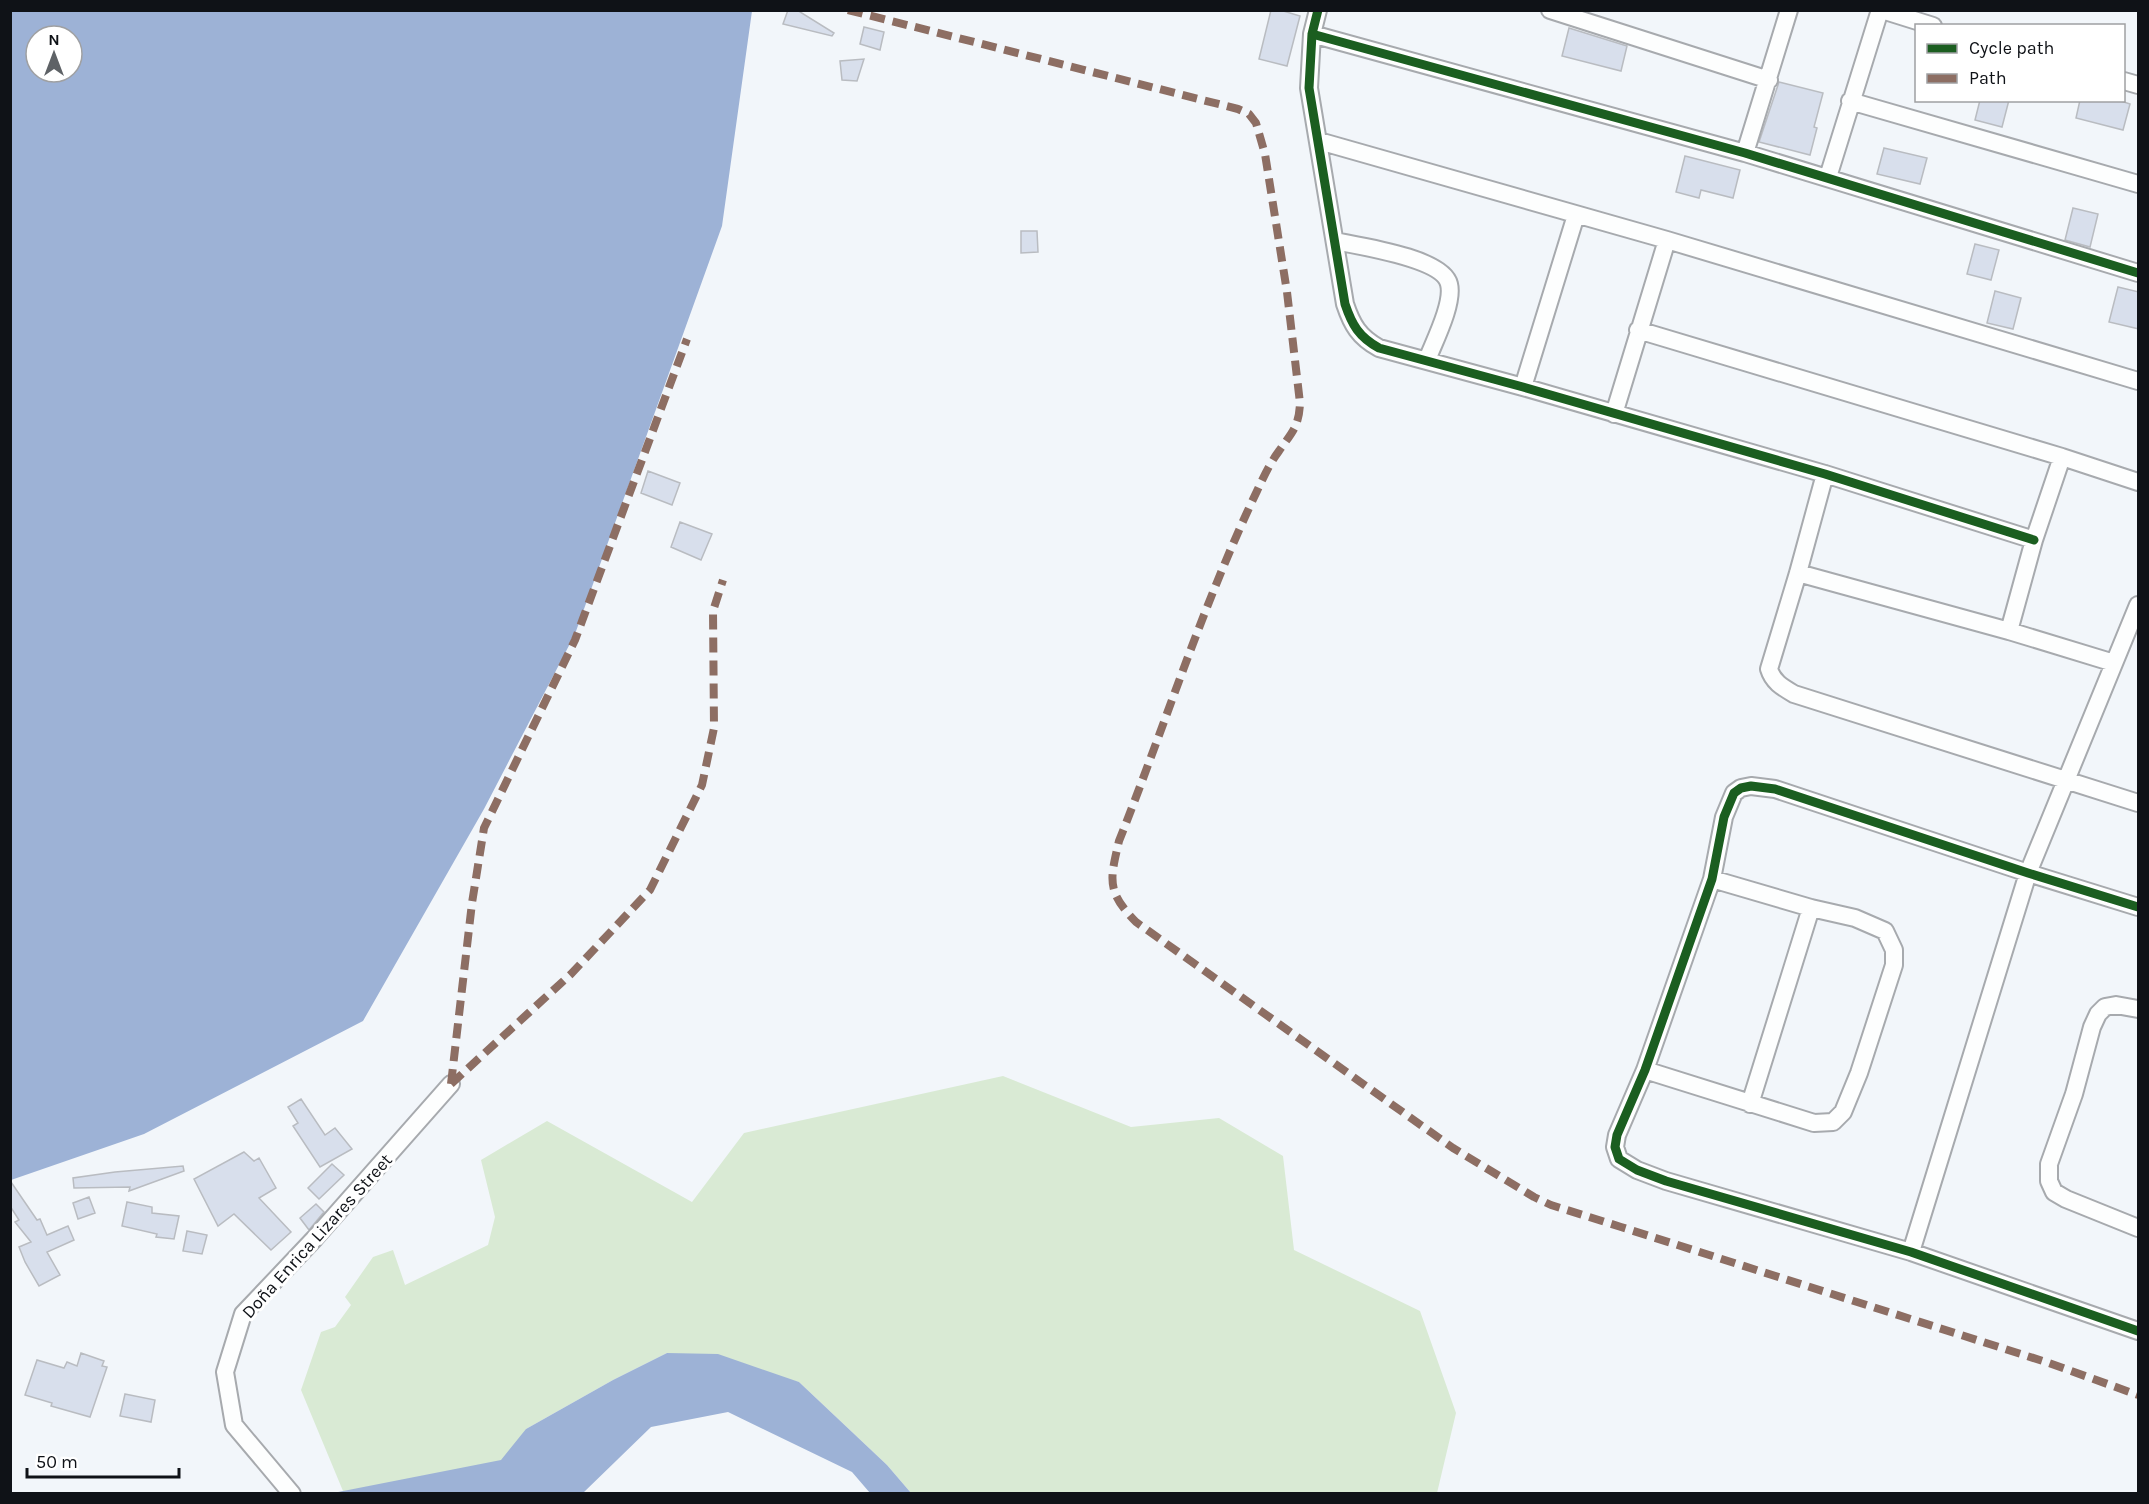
<svg xmlns="http://www.w3.org/2000/svg" width="2149" height="1504" font-family="Karla,sans-serif">
<rect width="100%" height="100%" fill="#f2f6fa"/>
<path fill="#d9ead4" d="M1003 1076 1131 1127 1219 1118 1283 1156 1294 1250 1420 1311 1456 1413 1437 1493H911L887 1465 799 1382 667 1353 613 1380 526 1429 513 1494H333L343 1491 301 1390 321 1332 335 1327 351 1305 345 1297 373 1257 393 1250 405 1285 488 1245 495 1217 481 1160 547 1121 692 1202 744 1133Z"/>
<path fill="#9db2d6" fill-rule="evenodd" d="M10 11H752L722 226 575 634 484 809 363 1021 144 1134 11 1180ZM36 36H72V72H36Z
M667 1353 718 1354 799 1382 887 1465 911 1493H870L852 1472 728 1412 651 1427 583 1493H333L501 1460 526 1429 613 1380Z"/>
<path fill="#d8dfec" stroke="#b9bcc1" stroke-width="1.5" d="M788 10H797L834 33 832 36 783 24Z
M1271 10H1280L1300 16 1287 66 1259 59Z
M864 27 884 32 880 50 860 44Z
M1569 28 1627 46 1621 71 1562 56Z
M864 59 857 81 842 80 840 61Z
M1779 82 1823 93 1814 127 1817 128 1810 155 1759 142Z
M1980 100H2009L2002 127 1975 120Z
M2080 100H2118L2130 104 2123 130 2076 118Z
M1884 148 1927 158 1920 184 1877 174Z
M1685 156 1740 170 1733 198 1701 190 1699 198 1676 192Z
M2073 208 2098 214 2090 247 2065 240Z
M1021 231H1037L1038 252 1021 253Z
M1975 244 1999 250 1991 280 1967 274Z
M2118 287 2139 292V329L2109 322Z
M1995 291 2021 298 2013 329 1987 323Z
M648 471 680 483 672 505 641 493Z
M680 522 712 534 701 560 671 547Z
M301 1099 325 1135 335 1128 352 1149 320 1167 293 1126 298 1123 288 1107Z
M244 1152 254 1161 259 1158 276 1188 259 1198 291 1232 271 1250 234 1214 218 1226 194 1179Z
M332 1164 344 1175 319 1199 308 1188Z
M183 1166 184 1171 129 1191 130 1187 74 1188 73 1178 115 1172Z
M11 1182 37 1220 40 1219 47 1235 68 1226 74 1240 47 1252 60 1275 39 1286 25 1262 19 1247 31 1242 15 1222 19 1220 10 1206Z
M89 1197 95 1213 78 1219 73 1203Z
M127 1202 152 1207V1213L179 1216 174 1239 156 1237 157 1234 122 1226Z
M316 1204 324 1212 309 1230 300 1218Z
M187 1231 207 1235 202 1254 183 1251Z
M81 1353 104 1361 102 1366 107 1367 90 1417 51 1406 52 1403 25 1395 37 1360 64 1368 67 1362 77 1366Z
M125 1394 155 1400 151 1422 120 1416Z"/>
<g fill="none" stroke-linecap="round" stroke-linejoin="round">
<defs>
<path id="minor" d="M1318 10 1312 34 1309 88 1345 304C1352 325 1359 337 1379 348L1523 387 1825 474 2034 540
M1550 10 1769 80
M1882 10 1933 26
M1312 34 1745 153 2138 273
M2124 81 2138 85
M1850 101 2138 184
M1319 141 1667 240 2138 381
M1745 153 1789 10
M1828 177 1880 10
M1335 241C1359 246 1443 258 1449 284 1454 303 1434 342 1427 360
M1638 330 2062 457 2138 482
M1523 387 1576 215
M1614 414 1667 240
M1825 474 1798 573 1769 669C1773 682 1782 687 1794 694L2138 803
M1798 573 2009 631 2114 663
M2009 631 2034 540 2062 457
M2138 907 2028 873 1775 789 1751 786 1741 788 1734 793 1724 817 1712 879 1645 1070 1617 1135 1615 1147 1619 1159 1637 1170 1666 1181 1911 1252 2138 1331
M2138 1009 2116 1005 2105 1007 2098 1014 2092 1027 2074 1094 2049 1164V1181L2054 1192 2066 1199 2138 1228
M1645 1070 1814 1123 1833 1122 1843 1112 1859 1073 1894 965V950L1885 931 1855 918 1811 908 1712 879
M1750 1104 1811 908
M1911 1252 2028 873 2138 605
M292 1494 234 1425 225 1372 243 1314 315 1238 451 1084"/>
</defs>
<use href="#minor" stroke="#a7aaae" stroke-width="20"/>
<use href="#minor" stroke="#fdfefe" stroke-width="16"/>
<path stroke="#8d6e63" stroke-width="8" stroke-dasharray="15 8" stroke-linecap="butt" d="M848 10 1238 109 1249 114 1256 123 1265 154 1287 292 1300 403C1299 427 1292 432 1279 451 1270 463 1263 478 1257 491 1203 604 1165 725 1119 841 1110 880 1106 891 1136 922L1453 1148 1534 1197 1551 1205 1621 1227 2046 1362 2138 1395
M451 1084 472 903 484 828 575 640 687 339
M451 1084 571 974 650 890 702 785 714 728 713 611 723 580"/>
<defs>
<path id="cycleway" d="M1318 10 1312 34 1309 88 1345 304C1352 325 1359 337 1379 348L1523 387 1825 474 2034 540
M1312 34 1745 153 2138 273
M2138 907 2028 873 1775 789 1751 786 1741 788 1734 793 1724 817 1712 879 1645 1070 1617 1135 1615 1147 1619 1159 1637 1170 1666 1181 1911 1252 2138 1331"/>
</defs>
<use href="#cycleway" stroke="#fff" stroke-width="13"/>
<use href="#cycleway" stroke="#1b5e20" stroke-width="9"/>
</g>
<g text-anchor="middle" stroke-width="6" stroke-linejoin="round" paint-order="stroke">
<g font-size="18" fill="#0f1217" stroke="#fff">
<text transform="translate(317 1236) rotate(-48)" y="6">Doña Enrica Lizares Street</text>
</g>
</g>
<rect width="2149" height="1504" fill="none" stroke="#0f1217" stroke-width="24"/>
<rect x="1915" y="24" width="210" height="78" fill="#ffffff" stroke="#9fa0a2" stroke-width="1.5"/>
<rect x="1927" y="44" width="30" height="9" fill="#1b5e20" stroke="#9fa0a2" stroke-width="1.5"/>
<text x="1969" y="54" font-size="18" fill="#0f1217">Cycle path</text>
<rect x="1927" y="74" width="30" height="9" fill="#8d6e63" stroke="#9fa0a2" stroke-width="1.5"/>
<text x="1969" y="84" font-size="18" fill="#0f1217">Path</text>
<g transform="translate(54 54)"><circle r="28" fill="#ffffff" stroke="#9fa0a2" stroke-width="1.5"/>
<path d="M0-4.5L10 22L0 15L-10 22Z" fill="#5e6266"/>
<text y="-9" font-size="16" font-weight="bold" text-anchor="middle" fill="#0f1217">N</text>
</g>
<path d="M27 1468v9h152v-9" fill="none" stroke="#0f1217" stroke-width="3"/>
<text x="36" y="1468" font-size="18" fill="#0f1217" stroke="#ffffff" stroke-width="4.5" paint-order="stroke">50 m</text>
</svg>
